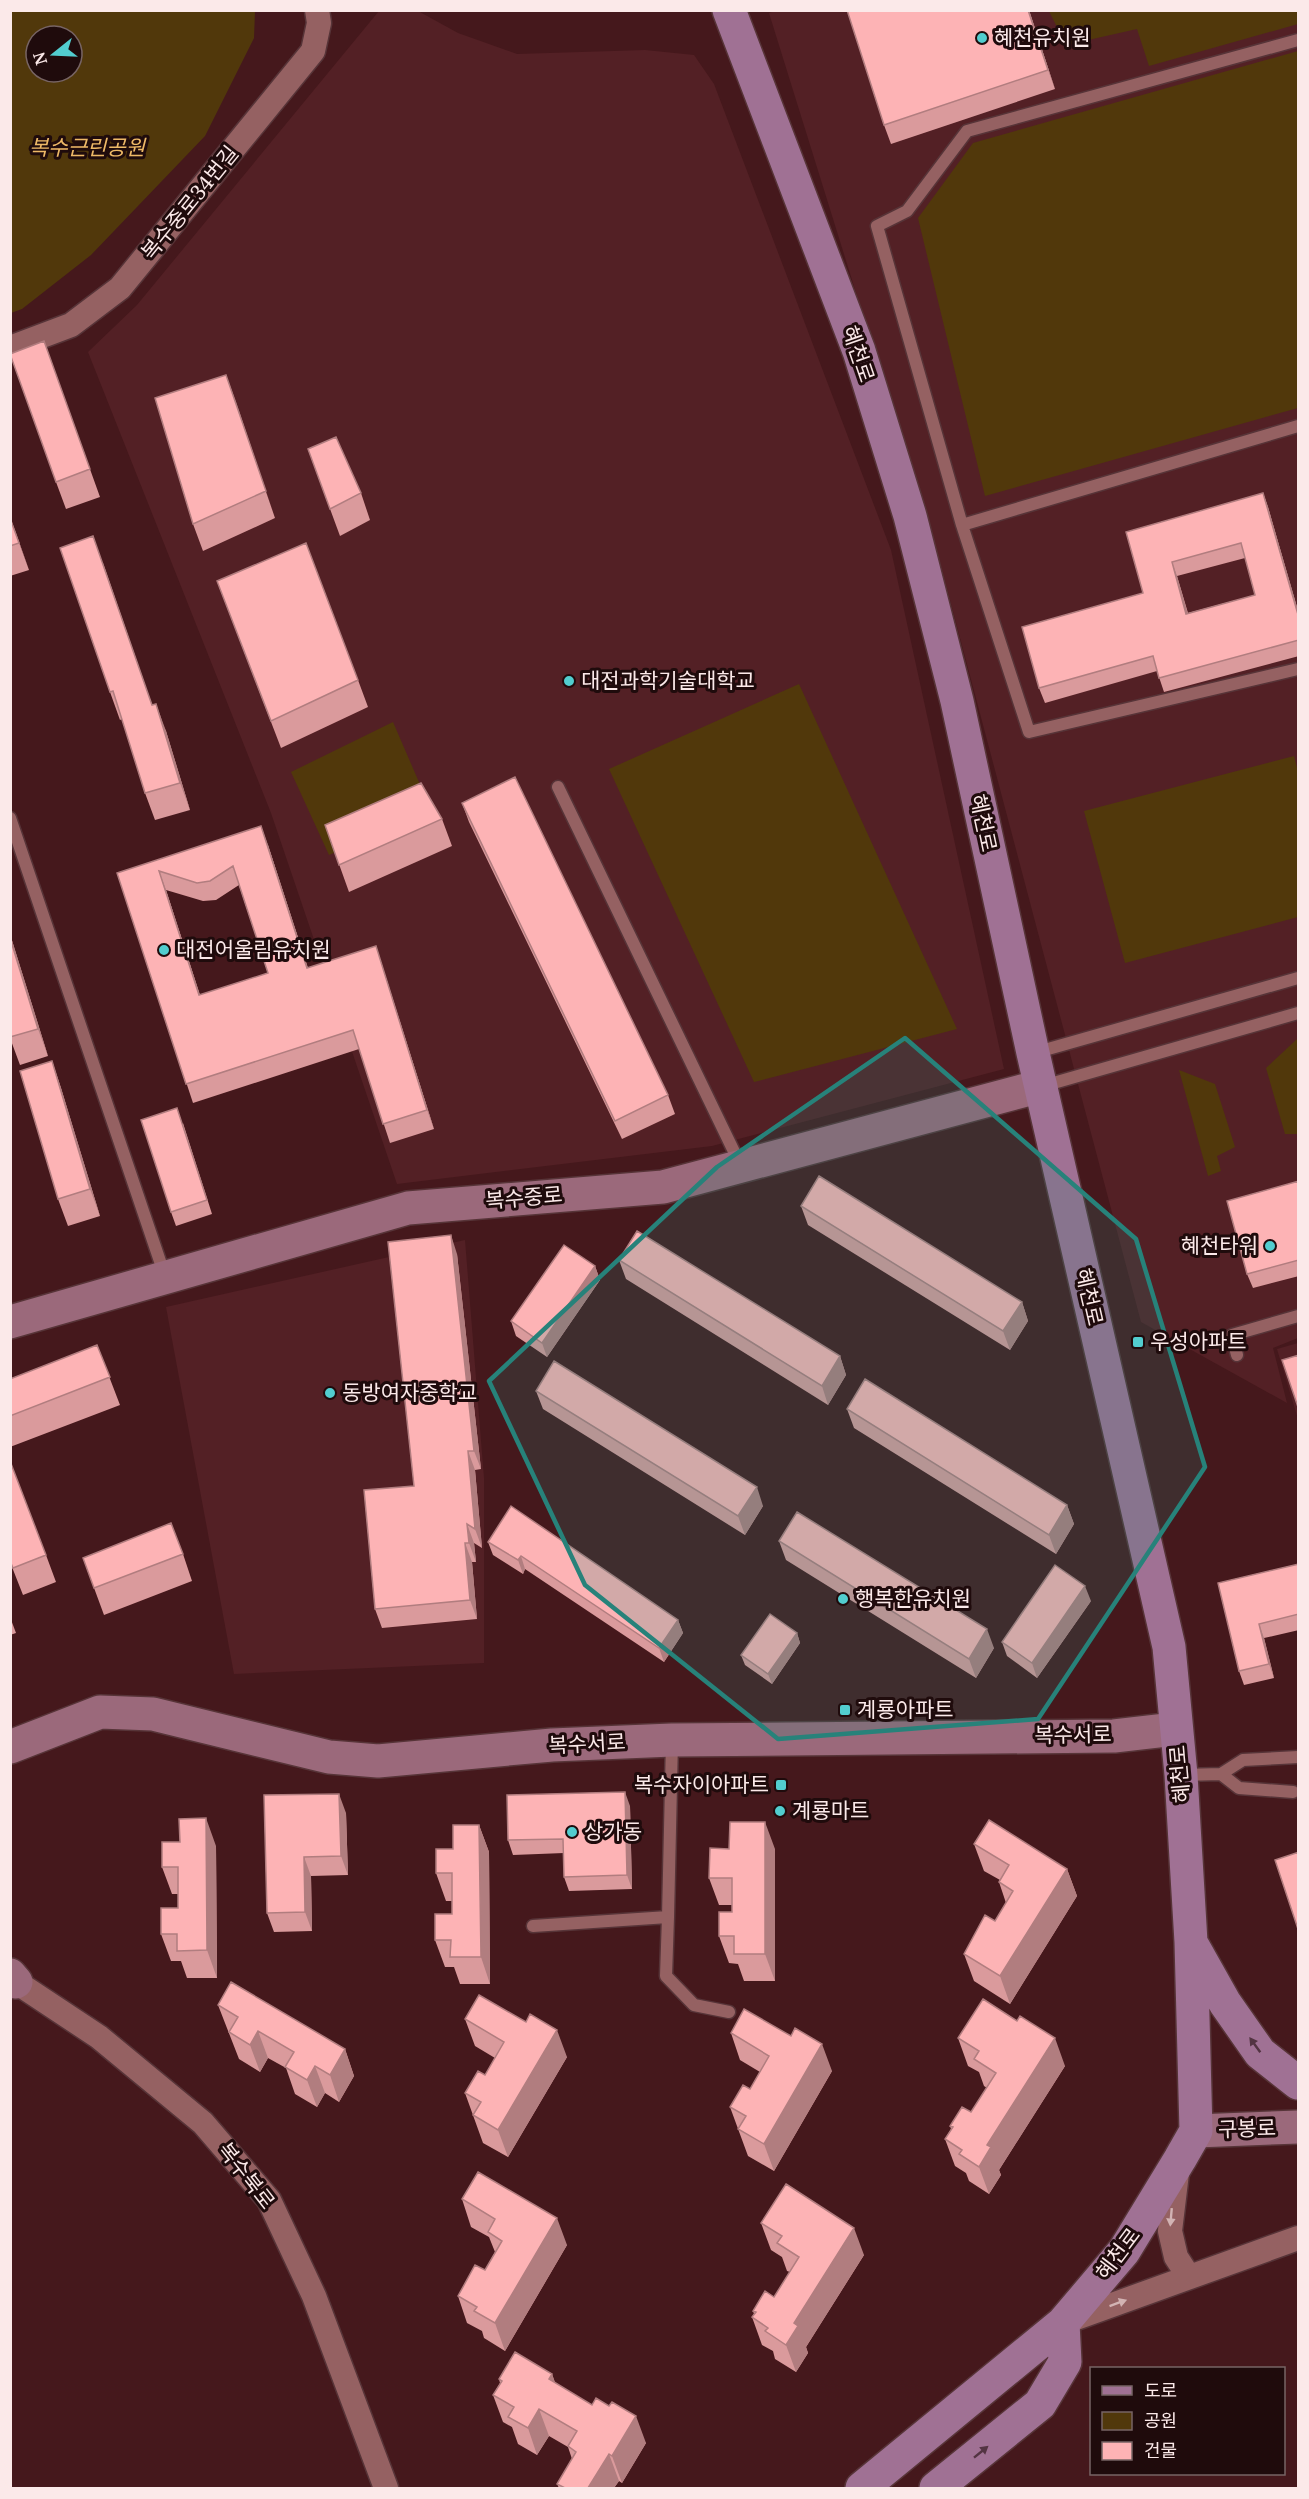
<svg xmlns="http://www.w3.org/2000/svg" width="1309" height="2499" font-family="'Noto Serif','Noto Sans KR',serif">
<rect width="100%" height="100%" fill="#45181c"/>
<path fill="#532025" d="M779 10 1298 11V1338L1273 1348 1287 1403 1141 1322 941 566 769 13Z
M379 11H418L458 33 517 54 645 50 694 55 714 84 891 550 1004 1069 712 1146 397 1184 271 813 88 352 137 305Z
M465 1240 484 1478V1663L234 1674 166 1307Z
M1298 1343V1419L1277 1349Z"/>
<path fill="#51380b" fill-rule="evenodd" d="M10 11H255L254 38 205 136 91 255 22 309 11 313ZM36 36H72V72H36Z
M1049 11H1298V24L1149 66 1137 29 1066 45Z
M1298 51V408L985 496 918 218 973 143Z
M799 684 957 1029 754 1082 609 769Z
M393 722 431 810 329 855 291 772Z
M1294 756 1298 772V917L1125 963 1084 811Z
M1297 1039 1298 1134H1285L1266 1068Z
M1179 1070 1215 1084 1235 1147 1217 1156 1221 1171 1208 1176Z"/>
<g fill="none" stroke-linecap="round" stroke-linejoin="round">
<defs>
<path id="lane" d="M1298 40 967 131 907 211 877 226 962 525 1029 732 1298 669
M962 525 1298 426
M558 787 740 1164
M10 818 165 1276
M1034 1053 1298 978
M1043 1086 1298 1013
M1237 1355 1232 1335 1298 1316
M1221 1774 1239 1788 1293 1792
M1182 1775 1221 1774 1243 1760 1298 1757
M668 1917 666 1976 694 2005 729 2012
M533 1926 668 1917 672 1741"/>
<path id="street" d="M10 348 71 325 120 288 313 51 319 23 317 10
M10 1978 99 2037 203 2123 269 2200 314 2296 386 2488
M1177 2173 1170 2231 1176 2257 1189 2277
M1065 2322 1298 2238"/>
<path id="secondary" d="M10 1322 408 1208 663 1187 1041 1086
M10 1747 100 1712 153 1714 329 1757 378 1761 552 1745 672 1740 1114 1736 1175 1729
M10 1975 16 1982
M1196 2131 1298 2127"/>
<path id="primary" d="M729 10 859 351 910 516 957 701 1033 1053 1169 1647 1181 1775 1191 1942 1196 2131 1180 2159 1124 2251 1063 2323 862 2488
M1193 1946 1225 2003 1260 2053 1298 2083
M936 2488 1040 2404 1065 2362 1063 2323"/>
</defs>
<use href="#lane" stroke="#573438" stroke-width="15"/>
<use href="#street" stroke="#573438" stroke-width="27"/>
<use href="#secondary" stroke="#573438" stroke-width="36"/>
<use href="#primary" stroke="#573438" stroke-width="36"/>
<use href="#lane" stroke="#956162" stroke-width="12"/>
<use href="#street" stroke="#956162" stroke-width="24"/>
<use href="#secondary" stroke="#9b697b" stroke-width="33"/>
<use href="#primary" stroke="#a07194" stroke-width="33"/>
</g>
<path fill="#da9a9c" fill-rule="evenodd" d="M1029 10 1055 89 891 144 884 125Z
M44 341 100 497 66 509 56 482Z
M226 375 275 518 203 551 193 524Z
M308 449 361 493 370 520 340 536Z
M1263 493 1268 507 1299 614V656L1164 692 1157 671 1045 703 1039 688 1143 593 1126 532ZM1245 558 1255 595 1188 613 1177 576Z
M10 517 29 570 10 576Z
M103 563 152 705 166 731 190 810 155 820 145 793 122 719 120 720 110 692Z
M217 581 358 680 368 707 281 748Z
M462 803 668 1095 675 1114 622 1139 469 822Z
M442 819 452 846 349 892 325 825Z
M268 845 308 968 376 946 382 965 434 1129 390 1143 359 1049 193 1103 117 873ZM239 885 268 973 200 995 166 890 203 901 216 900Z
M10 934 48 1056 20 1065 10 1038Z
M52 1061 61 1088 100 1216 68 1226 58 1199Z
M183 1123 212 1214 176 1226 171 1212Z
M1299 1181V1276L1253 1288 1247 1274Z
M801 1206 1022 1302 1028 1321 1010 1350 808 1225Z
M457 1254 481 1469 475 1470 482 1548 474 1543 476 1562H472L477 1619 382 1628 375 1609 414 1486Z
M619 1260 840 1356 846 1375 828 1405 626 1279Z
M595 1266 600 1280 547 1357 516 1336 511 1321Z
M97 1345 120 1405 10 1447V1379Z
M536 1391 763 1506 745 1535 543 1409Z
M847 1409 1067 1505 1074 1524 1056 1554 854 1428Z
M779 1541 994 1648 976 1678 786 1560Z
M488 1542 678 1620 683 1633 664 1662 525 1569 523 1574 493 1555Z
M183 1554 192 1581 104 1615 83 1558Z
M46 1555 56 1582 23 1595 10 1562Z
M1299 1564V1630L1264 1638 1274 1678 1244 1685 1239 1671 1218 1583Z
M1091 1601 1037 1678 1007 1656 1002 1642Z
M10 1617 16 1633 10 1635Z
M797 1633 800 1643 772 1684 745 1665 741 1655Z
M264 1795 346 1813 348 1875 311 1876 312 1931 274 1932 267 1913Z
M630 1806 632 1889 569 1891 564 1877V1853L513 1855 508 1840Z
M479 1825 489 1852 490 1984H460L454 1967H445L435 1940 452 1914V1901H446L436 1873 453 1849Z
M974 1844 1067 1869 1077 1896 1010 2004 974 1981 964 1954 995 1921 1006 1903 999 1882 1000 1880 984 1871Z
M216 1846 217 1978H187L181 1961H171L161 1934 178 1908V1894H172L162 1867Z
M775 1849V1981H744L738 1964 729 1963 719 1936 732 1912V1905H719L709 1878Z
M218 2005 345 2049 354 2076 339 2102 325 2093 317 2107 295 2094 286 2068 268 2058 260 2072 239 2059Z
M465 2019 567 2057 508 2157 483 2143 465 2093 485 2075 495 2058 475 2046Z
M731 2033 832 2071 774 2171 748 2156 730 2107 750 2089 760 2072 740 2060Z
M958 2038 1065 2066 999 2170 1001 2175 989 2194 969 2181 966 2173 955 2166 945 2139 951 2129 950 2126 971 2112 987 2088 984 2086 979 2072 968 2066Z
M462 2199 567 2245 505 2351 484 2338 482 2331 467 2323 458 2296 485 2270 495 2252 489 2237 471 2227Z
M761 2223 864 2255 806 2347 808 2353 796 2372 775 2359 773 2351 762 2345 752 2317 754 2314 753 2311 774 2297 790 2272 787 2271 782 2257 771 2250Z
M552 2374 555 2383 646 2443 622 2483 619 2481 614 2488H559L557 2484 572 2459 568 2447 549 2436 537 2455 518 2444 512 2427 503 2422 493 2395 500 2383 499 2379Z"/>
<path fill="#b17d7f" d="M1028 10H1029L1055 89 1048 70Z
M226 375 236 402 275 518 266 491Z
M1263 493 1268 507 1299 614V618Z
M10 517 16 533 29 570 19 543Z
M1172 562 1177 576 1192 628 1186 614Z
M156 704 166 731 190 810 180 783Z
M261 826 268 845 314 987 307 968Z
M159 871 166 890 206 1014 199 995Z
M10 934 48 1056 38 1029 10 938Z
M376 946 382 965 434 1129 427 1110Z
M52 1061 61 1088 100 1216 90 1189Z
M451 1235 457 1254 481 1469 474 1451Z
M595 1266 600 1280 547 1357 542 1343Z
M1022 1302 1028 1321 1010 1350 1003 1331Z
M840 1356 846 1375 828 1405 822 1386Z
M468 1451 475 1470 482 1548 475 1529Z
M757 1487 763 1506 745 1535 738 1516Z
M1067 1505 1074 1524 1056 1554 1049 1535Z
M467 1524 474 1543 476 1562 469 1543Z
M465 1543 472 1562 477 1619 470 1600Z
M521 1556 525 1569 523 1574 518 1560Z
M1085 1586 1091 1601 1037 1678 1032 1663Z
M678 1620 683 1633 664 1662 659 1648Z
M1259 1624 1264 1638 1274 1678 1269 1664Z
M987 1629 994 1648 976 1678 969 1659Z
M797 1633 800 1643 772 1684 768 1674Z
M625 1792 630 1806 632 1889 627 1875Z
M339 1794 346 1813 348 1875 341 1856Z
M206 1818 216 1846 217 1978 207 1950Z
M765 1822 775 1849V1981L765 1954Z
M479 1825 489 1852 490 1984 481 1957Z
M304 1857 311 1876 312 1931 305 1912Z
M1067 1869 1077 1896 1010 2004 1000 1976Z
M557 2030 567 2057 508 2157 498 2130Z
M258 2031 268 2058 260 2072 250 2045Z
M1055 2038 1065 2066 999 2170 1001 2175 989 2194 979 2167 987 2145Z
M822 2044 832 2071 774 2171 764 2144Z
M345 2049 354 2076 339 2102 330 2075Z
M315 2066 325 2093 317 2107 307 2080Z
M557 2218 567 2245 505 2351 495 2323Z
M854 2228 864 2255 806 2347 808 2353 796 2372 786 2345 794 2323Z
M552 2374 562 2401 549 2379Z
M539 2409 549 2436 537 2455 528 2428Z
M636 2416 646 2443 622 2483 612 2456Z
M609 2454 619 2481 614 2488H588Z"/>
<path fill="#fdb3b5" stroke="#b17d7f" stroke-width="1.5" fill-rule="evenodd" d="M847 10H1028L1048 70 884 125Z
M44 341 90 469 56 482 10 354Z
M226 375 266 491 193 524 155 398Z
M336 437 361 493 330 509 308 449Z
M1263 493 1299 618V640L1159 678 1153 656 1039 688 1022 627 1143 593 1126 532ZM1241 543 1255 595 1186 614 1172 562Z
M10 518 19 543 10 546Z
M93 536 152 705 156 704 180 783 145 793 113 691 110 692 60 548Z
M306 543 358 680 271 721 217 581Z
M515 777 668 1095 615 1121 462 803Z
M421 783 442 819 339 865 325 825Z
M261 826 307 968 376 946 427 1110 383 1124 353 1030 186 1084 117 873ZM233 866 268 973 199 995 159 871 197 883 210 881Z
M10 938 38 1029 10 1037Z
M52 1061 90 1189 58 1199 20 1071Z
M177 1108 207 1200 171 1212 141 1120Z
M819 1176 1022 1302 1003 1331 801 1206Z
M1299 1181V1260L1247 1274 1227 1201Z
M637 1231 840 1356 822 1386 619 1260Z
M451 1235 474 1451H468L475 1529 467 1524 469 1543H465L470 1600 375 1609 364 1490 414 1486 388 1242Z
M564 1245 595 1266 542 1343 511 1321Z
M97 1345 110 1377 10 1416V1379Z
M1299 1355V1410L1282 1360Z
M554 1361 757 1487 738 1516 536 1391Z
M865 1379 1067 1505 1049 1535 847 1409Z
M10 1461 46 1555 13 1568 10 1561Z
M511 1506 678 1620 659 1648 521 1556 518 1560 488 1542Z
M797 1512 987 1629 969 1659 779 1541Z
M171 1523 183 1554 94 1588 83 1558Z
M1299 1564V1614L1259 1624 1269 1664 1239 1671 1218 1583Z
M1055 1565 1085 1586 1032 1663 1002 1642Z
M770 1614 797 1633 768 1674 741 1655Z
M625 1792 627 1875 564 1877 563 1839 508 1840 507 1795Z
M339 1794 341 1856 304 1857 305 1912 267 1913 264 1795Z
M206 1818 207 1950 177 1951V1934H161V1908H178V1867H162V1842H180L179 1819Z
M989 1820 1067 1869 1000 1976 964 1954 985 1915 995 1921 1013 1891 999 1882 1009 1865 974 1844Z
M730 1822H765V1954H734V1936H719V1912H732V1878H709L710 1848 729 1849Z
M453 1825H479L481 1957H450L451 1940H435V1914H452V1873H436V1849H453Z
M1299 1852V1932L1275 1860Z
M231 1982 345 2049 330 2075 315 2066 307 2080 285 2067 294 2052 258 2031 250 2045 229 2032 238 2017 218 2005Z
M479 1995 526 2022 530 2014 557 2030 498 2130 473 2115 481 2102 465 2093 478 2071 485 2075 504 2042 465 2019Z
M983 1999 1017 2021 1020 2016 1055 2038 987 2145 991 2147 979 2167 959 2154 962 2150 945 2139 953 2127 950 2126 962 2107 971 2112 996 2073 974 2059 979 2051 958 2038Z
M744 2009 791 2036 795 2028 822 2044 764 2144 738 2129 746 2116 730 2107 743 2085 750 2089 769 2056 731 2033Z
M478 2172 557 2218 495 2323 474 2311 477 2307 458 2296 475 2265 485 2270 502 2241 488 2232 495 2219 462 2199Z
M786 2184 854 2228 794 2323 798 2326 786 2345 765 2331 768 2328 752 2317 756 2312 753 2311 765 2291 774 2297 799 2257 777 2243 782 2236 761 2223Z
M515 2352 552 2374 549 2379 592 2405 596 2398 609 2406 612 2402 636 2416 612 2456 609 2454 588 2488H565L557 2484 576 2452 568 2446 577 2431 539 2409 528 2428 508 2417 514 2407 493 2395 502 2381 499 2379Z"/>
<defs><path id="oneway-solid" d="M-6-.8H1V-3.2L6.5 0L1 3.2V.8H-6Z" transform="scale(1.5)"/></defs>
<g fill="#533442">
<use href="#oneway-solid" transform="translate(1255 2045) rotate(-126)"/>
<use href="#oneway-solid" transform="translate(981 2452) rotate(-39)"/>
</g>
<g fill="#d2b3b3">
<use href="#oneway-solid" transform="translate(1171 2217) rotate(95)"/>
<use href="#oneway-solid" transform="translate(1118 2303) rotate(-20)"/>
</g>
<path fill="#27827a" fill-opacity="0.2" stroke="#27827a" stroke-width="4.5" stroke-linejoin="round" d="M905 1038 1136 1239 1205 1467 1038 1719 778 1739 585 1585 489 1381 717 1167Z"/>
<g fill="#52cdcf" stroke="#1f0b0c" stroke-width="2">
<circle cx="982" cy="38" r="6"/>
<circle cx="569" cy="681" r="6"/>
<circle cx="164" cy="950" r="6"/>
<circle cx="1270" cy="1246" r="6"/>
<rect x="1132" y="1336" width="12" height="12" rx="3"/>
<circle cx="330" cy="1393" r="6"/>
<circle cx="843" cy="1599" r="6"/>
<rect x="839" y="1704" width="12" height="12" rx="3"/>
<rect x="775" y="1779" width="12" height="12" rx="3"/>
<circle cx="780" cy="1811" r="6"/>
<circle cx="572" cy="1832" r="6"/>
</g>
<g text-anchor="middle" stroke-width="6" stroke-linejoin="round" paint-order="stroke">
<g font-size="21" fill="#fbe9e9" stroke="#1f0b0c" text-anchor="start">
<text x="994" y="45">혜천유치원</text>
<text x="581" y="688">대전과학기술대학교</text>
<text x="176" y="957">대전어울림유치원</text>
<text x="1258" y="1253" text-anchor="end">혜천타워</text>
<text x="1150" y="1349">우성아파트</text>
<text x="342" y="1400">동방여자중학교</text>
<text x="855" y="1606">행복한유치원</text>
<text x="857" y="1717">계룡아파트</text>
<text x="769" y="1792" text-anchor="end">복수자이아파트</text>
<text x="792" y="1818">계룡마트</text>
<text x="584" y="1839">상가동</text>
</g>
<g font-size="21" font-style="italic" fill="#eeb967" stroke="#1f0b0c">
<text x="87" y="155">복수근린공원</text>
</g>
<g font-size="21" fill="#fbe9e9" stroke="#1f0b0c">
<text transform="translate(190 203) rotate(-51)" y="7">복수중로34번길</text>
<text transform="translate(858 354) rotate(71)" y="7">혜천로</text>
<text transform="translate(983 823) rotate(78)" y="7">혜천로</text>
<text transform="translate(524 1198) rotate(-5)" y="7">복수중로</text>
<text transform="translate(1089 1297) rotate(77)" y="7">혜천로</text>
<text transform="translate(1073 1735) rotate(-1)" y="7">복수서로</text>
<text transform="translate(587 1744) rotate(-3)" y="7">복수서로</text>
<text transform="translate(1180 1774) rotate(-95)" y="7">혜천로</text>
<text transform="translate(1247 2129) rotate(-2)" y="7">구봉로</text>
<text transform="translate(246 2176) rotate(52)" y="7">복수북로</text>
<text transform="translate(1118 2254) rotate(-53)" y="7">혜천로</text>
</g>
</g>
<rect width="1309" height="2499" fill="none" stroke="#fbe9e9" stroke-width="24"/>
<rect x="1090" y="2367" width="195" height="108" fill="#1f0b0c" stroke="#776464" stroke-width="1.5"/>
<rect x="1102" y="2386" width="30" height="9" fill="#a07194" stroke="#776464" stroke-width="1.5"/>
<text x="1144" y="2397" font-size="18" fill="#fbe9e9">도로</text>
<rect x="1102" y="2412" width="30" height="18" fill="#51380b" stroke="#776464" stroke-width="1.5"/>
<text x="1144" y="2427" font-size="18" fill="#fbe9e9">공원</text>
<rect x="1102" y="2442" width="30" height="18" fill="#fdb3b5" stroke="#776464" stroke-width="1.5"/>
<text x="1144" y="2457" font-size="18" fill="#fbe9e9">건물</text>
<g transform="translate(54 54) rotate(252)"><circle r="28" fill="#1f0b0c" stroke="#776464" stroke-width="1.5"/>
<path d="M0-4.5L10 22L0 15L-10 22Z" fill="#52cdcf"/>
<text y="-9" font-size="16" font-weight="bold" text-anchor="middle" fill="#fbe9e9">N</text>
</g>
</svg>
